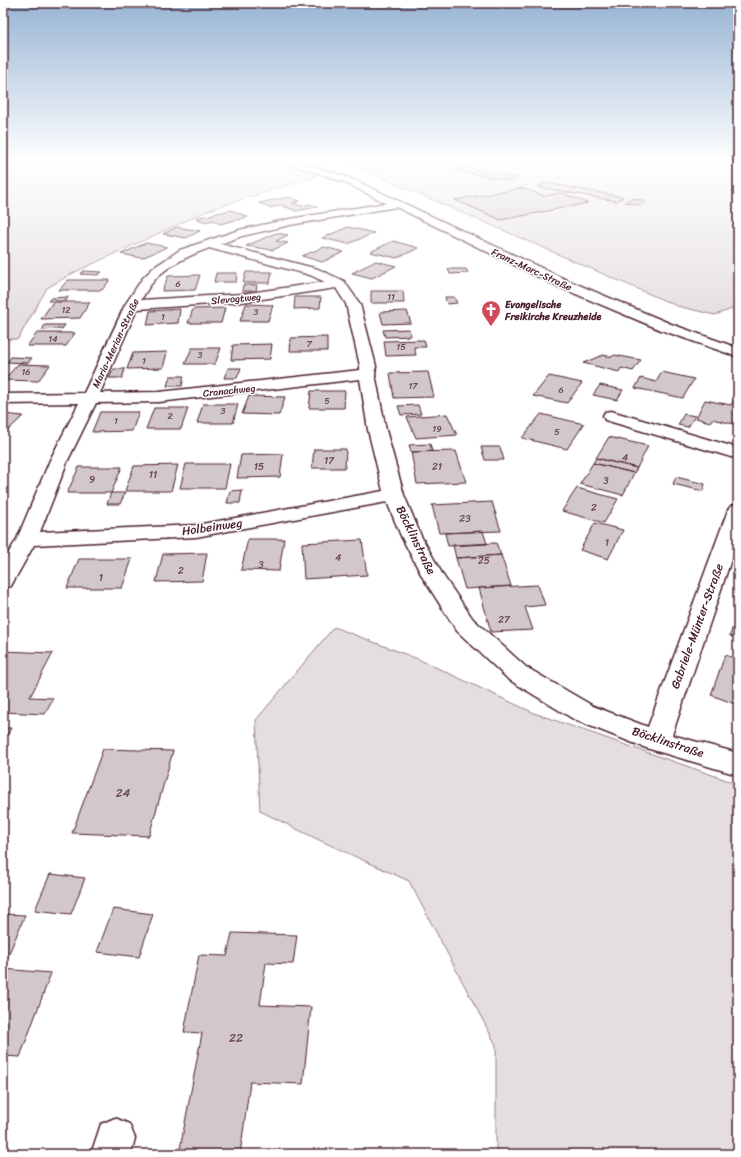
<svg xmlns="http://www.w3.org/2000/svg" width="741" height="1157" font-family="Sriracha,sans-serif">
<rect width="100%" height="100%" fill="#fff"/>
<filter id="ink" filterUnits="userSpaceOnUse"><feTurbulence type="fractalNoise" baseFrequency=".025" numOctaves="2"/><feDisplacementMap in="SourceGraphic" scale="8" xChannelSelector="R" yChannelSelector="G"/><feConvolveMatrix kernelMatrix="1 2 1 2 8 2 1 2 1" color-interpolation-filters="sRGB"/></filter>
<g filter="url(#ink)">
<path fill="#e5dee0" stroke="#987e86" d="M3 160H337L298 166 316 176 209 210 73 273 47 288 18 339H3Z
M353 160H738V307L715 315 677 306 348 163Z
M334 627 418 659 534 713 738 784V1154H496V1045L409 881 319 840 260 811 256 720Z"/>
<path fill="#d2c7cb" stroke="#4a1f2b" d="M462 167 517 178 510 181 455 170Z
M546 183 623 197 616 201 538 187Z
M522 188 544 196 561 193 588 203 501 220 455 200Z
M289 197 300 201 293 203 301 206 310 204 317 207 296 211 281 205 270 208 259 203Z
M631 198 646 201 640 205 625 202Z
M231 210 248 217 220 224 213 220 205 222 196 218Z
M177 227 200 231 186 238 163 234Z
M348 227 374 233 348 244 322 238Z
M276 233 288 235 276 241 288 243 273 250 246 246Z
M393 241 419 248 397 258 370 252Z
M146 243 167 247 142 258 121 254Z
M324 247 344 252 322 262 302 256Z
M376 261 396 266 372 278 352 273Z
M448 269H466L468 273 450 274Z
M84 271 102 272 98 275 80 274Z
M246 272H272L270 283H243Z
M216 273H237L236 282H214Z
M200 275 195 290 162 291 168 276Z
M68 280H110L102 290H59Z
M243 285H257L256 291H242Z
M371 291H403L404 303H371Z
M68 297 66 301H48L51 298Z
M295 297H321L320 308 294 309Z
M445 297H454L457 303 447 304Z
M53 302H90L80 318 41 319Z
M246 304 273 305 268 321H240Z
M225 308 221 323H188L193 309Z
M180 309 178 323 147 325 150 311Z
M407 311 411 323 383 324 380 312Z
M45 325H65L62 329 42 330Z
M409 329 411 336 385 337 383 330Z
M37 333H75L66 346H27Z
M327 337V351H290L291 338Z
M424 340 426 347H414L416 355 386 356 384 341Z
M272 344 270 359 231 360 233 345Z
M192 348H221L215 364H185Z
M167 352 163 368 127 369 133 353Z
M603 355 612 357 614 355 641 360 633 371 621 368 619 372 583 363Z
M11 357 32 358 28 363 7 362Z
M18 364 50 365 38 381 4 380Z
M228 368H241L237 378H224Z
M114 369H125L122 378H109Z
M428 372 434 397 394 398 390 373Z
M662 372 694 379 683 398 635 388 641 378 656 382Z
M170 376H184L182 386H167Z
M549 376 582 383 567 403 533 396Z
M600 385 623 390 617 400 593 395Z
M311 391H345L344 408H309Z
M249 396 285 397 279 415 242 414Z
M735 397 738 398V425L712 419 710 422 696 418 705 400 731 405Z
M203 404H238L233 423H197Z
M418 405 421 414 401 415 398 406Z
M154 408H188L181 429H146Z
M100 412H139L132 431 92 432Z
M3 414 23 416 3 435Z
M447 414 457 435 416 438 407 417Z
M541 414 584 424 567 449 522 438Z
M684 414 695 416 688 427 678 425Z
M609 437 648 446 637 468 596 458Z
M430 444 432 451 411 452 409 445Z
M481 447H500L504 460H485Z
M314 449H346L345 468H312Z
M456 451 466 482 417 484 411 452Z
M283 454 280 477 237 478 241 455Z
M596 458 637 468 634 473 593 463Z
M593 463 634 473 623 495 580 484Z
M186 464H230L225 488H180Z
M178 465 171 491H125L134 466Z
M79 467H122L111 493H67Z
M676 477 705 484 703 491 673 484Z
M577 488 618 499 604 523 562 511Z
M242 490 240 503H227L230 491Z
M111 493H125L120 504H107Z
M492 502 501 531 439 533 432 505Z
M595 523 623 530 608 559 580 550Z
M483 531 487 544 448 546 445 533Z
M248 539H284L279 571 241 570Z
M362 540 367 575 304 579 302 543Z
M496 543 501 555 456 558 453 545Z
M207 553 202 581 156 582 163 554Z
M501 555 511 586 465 589 456 558Z
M79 559H132L122 588H67Z
M538 585 545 605 525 607 533 630 491 632 479 588Z
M738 608V639L730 636Z
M3 651 53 653 30 697 53 698 45 714 3 712Z
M725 655 738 659V705L711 695Z
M3 728H11L3 744Z
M103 749 173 751 149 836 72 833Z
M50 874 85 878 71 914 35 910Z
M113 909 153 914 139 957 97 952Z
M3 914 25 915 3 968Z
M232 933 297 935 293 964 266 963 260 1005 311 1007 303 1084 250 1082 240 1154H179L202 1033 184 1032 199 955 227 956Z
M3 969 51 973 20 1057 3 1056Z"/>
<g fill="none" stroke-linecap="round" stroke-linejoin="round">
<defs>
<path id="street" d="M279 160H292L350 178 567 280 671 324 738 348V357L661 330 557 286 396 207 290 225 242 236 220 244 318 269 344 281 360 304 376 366 375 374 386 430 404 495 421 536 444 577 473 619 526 667 593 706 648 727 728 510 731 506 738 504V539L672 735 738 753V775L646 748 575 720 508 679 457 631 423 578 401 536 387 502 196 537 34 545 11 586 3 588V562L17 539 50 460 79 403 3 404V394L84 393 125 305 142 279 153 268 180 250 239 230 290 219 386 203 344 182 310 170 280 162ZM209 248 310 275 325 282 242 294 141 300C145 294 148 287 153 282 165 266 190 255 209 248ZM336 288 346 304 360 366V370L159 392 100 393 137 309 242 302ZM360 379 368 430 383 491 196 525 40 532 68 460 96 403 159 402Z
M611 411 738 448V459L605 420 603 416 605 412Z
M115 1118 129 1124 135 1138 131 1154H91L101 1124Z"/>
</defs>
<use href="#street" stroke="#4a1f2b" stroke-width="3"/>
<use href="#street" fill="#fff" fill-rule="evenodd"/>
</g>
</g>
<linearGradient id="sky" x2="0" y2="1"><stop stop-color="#98b4d4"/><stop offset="0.5" stop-color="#fff"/><stop offset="1" stop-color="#fff" stop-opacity="0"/></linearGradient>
<rect width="741" height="322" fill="url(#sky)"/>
<defs>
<symbol id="church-pin" viewBox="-11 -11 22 30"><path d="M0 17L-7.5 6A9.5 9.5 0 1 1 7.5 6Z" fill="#d1495b" stroke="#fff"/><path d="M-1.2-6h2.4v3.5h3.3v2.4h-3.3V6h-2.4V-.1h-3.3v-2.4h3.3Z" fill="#fff"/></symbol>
</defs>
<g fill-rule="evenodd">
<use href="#church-pin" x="480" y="299" width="22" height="30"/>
</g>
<g text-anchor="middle" stroke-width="3" stroke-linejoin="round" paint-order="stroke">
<g font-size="9" fill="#6c4953">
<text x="178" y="287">6</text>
<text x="391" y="300">11</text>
<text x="66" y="313">12</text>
<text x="256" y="315">3</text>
<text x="163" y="320">1</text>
<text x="53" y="342">14</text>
<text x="309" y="347">7</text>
<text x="401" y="350">15</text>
<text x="200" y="358">3</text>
<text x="144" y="364">1</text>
<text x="26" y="375">16</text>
<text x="413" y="389">17</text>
<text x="561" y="393">6</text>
<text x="327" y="404">5</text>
<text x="223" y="414">3</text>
<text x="170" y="419">2</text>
<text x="116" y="424">1</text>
<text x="437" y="432">19</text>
<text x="557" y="435">5</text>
</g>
<g font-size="10" fill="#4a1f2b" stroke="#fff">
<text transform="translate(532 269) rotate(25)" y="4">Franz-Marc-Straße</text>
<text transform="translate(236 298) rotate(-5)" y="4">Slevogtweg</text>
<text transform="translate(115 343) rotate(-65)" y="4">Maria-Merian-Straße</text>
<text transform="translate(229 390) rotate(-6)" y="4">Cranachweg</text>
</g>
<g font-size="10" font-weight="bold" fill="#4a1f2b" stroke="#fff" text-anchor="start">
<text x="505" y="308">Evangelische<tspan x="505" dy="12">Freikirche Kreuzheide</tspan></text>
</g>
<g font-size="10" fill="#6c4953">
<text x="625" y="461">4</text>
<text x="329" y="464">17</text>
<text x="259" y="470">15</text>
<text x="437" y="470">21</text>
<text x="153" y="478">11</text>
<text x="92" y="483">9</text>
<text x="606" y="484">3</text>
<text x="594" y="511">2</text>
<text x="465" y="522">23</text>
<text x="607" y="546">1</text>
<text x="338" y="561">4</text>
<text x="484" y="564">25</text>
<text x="261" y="568">3</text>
<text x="181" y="574">2</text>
<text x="101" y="581">1</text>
<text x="504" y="623">27</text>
</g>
<g font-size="12" fill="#4a1f2b" stroke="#fff">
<text transform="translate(212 527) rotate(-8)" y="4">Holbeinweg</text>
<text transform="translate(416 540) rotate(64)" y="4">Böcklinstraße</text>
<text transform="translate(697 626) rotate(-70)" y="4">Gabriele-Münter-Straße</text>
<text transform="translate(668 742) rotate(18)" y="4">Böcklinstraße</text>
</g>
<g font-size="12" fill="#6c4953">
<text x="123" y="797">24</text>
<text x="236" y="1042">22</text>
</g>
</g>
<rect width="741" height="1157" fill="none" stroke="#fff" stroke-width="16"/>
<rect x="8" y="8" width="725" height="1141" fill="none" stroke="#4a1f2b" stroke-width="1.5" filter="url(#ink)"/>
</svg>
